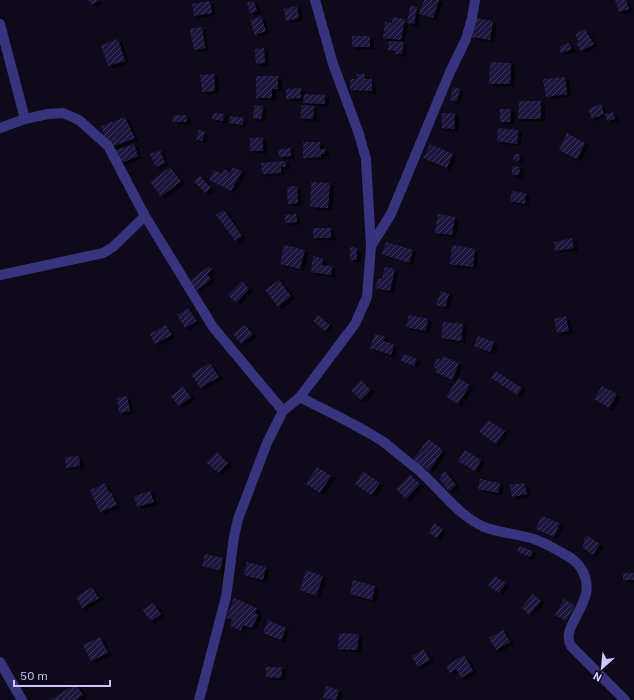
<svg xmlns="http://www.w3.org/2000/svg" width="634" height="700" font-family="'IBM Plex Sans',sans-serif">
<defs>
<pattern id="building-hatch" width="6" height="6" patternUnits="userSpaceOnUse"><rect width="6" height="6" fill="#1f163e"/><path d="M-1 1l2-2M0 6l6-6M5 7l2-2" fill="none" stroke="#3e365b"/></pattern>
<filter id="shadow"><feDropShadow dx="4" dy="2.5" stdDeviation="0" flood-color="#0009"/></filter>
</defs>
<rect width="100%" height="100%" fill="#0e0a1c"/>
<path fill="url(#building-hatch)" filter="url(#shadow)" d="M88 0H99L92 5Z
M424 0H439L433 18 419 14Z
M615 0H626L629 9 619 12Z
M210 1 212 13 194 16 192 4Z
M254 1 257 11 250 13 247 3Z
M297 6 299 18 286 21 284 9Z
M410 6 417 7 414 24 407 23Z
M261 16 266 31 255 35 250 20Z
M393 17 405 19 401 40 383 38 385 22 392 23Z
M475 18 493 21 490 40 472 37Z
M202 27 205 48 194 50 190 29Z
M585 29 594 44 581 51 576 43 579 42 575 34Z
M352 36H370V47H352Z
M118 39 125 61 108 66 101 45Z
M389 41 404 42 402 54H395V51L388 50Z
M569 43 572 49 561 53 559 47Z
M264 48 265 63 256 64 255 49Z
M490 62 511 63 510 84H489Z
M214 74 215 91 202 92 200 75Z
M357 74H365V79H372V91L350 90V79H357Z
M256 76H278V89H272V98H256Z
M565 77 567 94 546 97 543 79Z
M453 87 460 89 457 101 450 100Z
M301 88V98L286 99V89Z
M304 94 325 95V104L303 103Z
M519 101H541V119H518Z
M601 104 604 114 592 119 588 109Z
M254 105 263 106 261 119 253 118Z
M302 105 314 106 313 119 300 118Z
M500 109H511L510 122H500Z
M613 112 615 119 607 121 605 114Z
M213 113 224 114 223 121 212 119Z
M442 113H455L454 129 442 128Z
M173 115H186L187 122H173Z
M230 116 244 118 242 125 229 123Z
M125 117 135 138 109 148 101 126Z
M498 128 518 130 517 144 497 141Z
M199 130 205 132 202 141 196 139Z
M567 133 585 143 577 159 559 150Z
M263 137V151H250V138Z
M303 142H320V149H325V154H321V157L303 158Z
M134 144 138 156 119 164 114 151Z
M430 144 453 154 447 168 423 158Z
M290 148 291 156 279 157 278 150Z
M160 150 165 163 156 167 150 154Z
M514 154H520L519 161 513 160Z
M285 161 286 167H281V173L262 174 261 163Z
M512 166 520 167 519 175H512Z
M170 167 181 181 161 197 150 182Z
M233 167 242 171 231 191 209 180 214 170 222 174 224 169 230 173Z
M200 176 211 188 205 193 194 181Z
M311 182 330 183 328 208 310 207Z
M297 186 298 203 288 204 287 187Z
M512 191 526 193 525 204 510 201Z
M224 210 242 236 235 241 216 215Z
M296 214 297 222 285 223V215Z
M438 214 455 217 452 235 435 233Z
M313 228H331V238H313Z
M572 238 574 248 555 251 554 242Z
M386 242 413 250 409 263 382 254Z
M284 245 305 250 300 269 280 264Z
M452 245 475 249 473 267 450 264Z
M350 247 357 248V260H350Z
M313 256 323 258 322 265 332 266 331 275 311 272Z
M209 266 212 270 207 274 211 279 197 290 190 281Z
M385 267 395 269 390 291 375 288 378 278 382 279Z
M279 280 291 296 278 307 265 290Z
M242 281 249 289 236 303 228 295Z
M441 291 449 294 445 307 436 305Z
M188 308 197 321 185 328 177 315Z
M318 315 330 325 325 331 313 321Z
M409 315 428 319 425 331 406 327Z
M566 316 569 331 557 333 554 319Z
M443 322 463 324 461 341 441 338Z
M166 325 172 335 155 344 150 334Z
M245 325 253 334 241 344 233 334Z
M375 334 385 337 383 341 394 345 391 355 370 348Z
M478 336 494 342 490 352 474 346Z
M403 354 417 359 414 366 401 361Z
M443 356 459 363 452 380 435 372 437 369 433 367 437 358 441 360Z
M210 363 219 377 200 388 191 374Z
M496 371 522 388 517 395 491 378Z
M458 378 470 385 458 404 446 397Z
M361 380 371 390 361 400 351 390Z
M602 386 617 394 609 408 594 399Z
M183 387 191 397 179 406 171 396Z
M127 396 130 411 119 413 117 398Z
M488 420 505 431 496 444 479 432Z
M428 439 443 450 429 471 413 460Z
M465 450 481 460 475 471 458 461Z
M217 452 228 463 218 473 206 462Z
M79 456 80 466 66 468 65 457Z
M317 467 331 476 320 493 306 484Z
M363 471 380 483 371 495 355 484Z
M445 471 456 485 449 491 439 479 442 477 440 475Z
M410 475 420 484 406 499 396 489Z
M480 479 500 483 498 493 478 489Z
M105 483 109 493 111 492 117 505 100 512 90 490Z
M524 483 527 494 512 497 510 485Z
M150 491 154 502 137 507 134 496Z
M541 516 560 523 554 537 536 529Z
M434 523 443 529 437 538 429 533Z
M587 535 600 544 593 555 582 547 585 542 583 540Z
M519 546 533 551 530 557 517 552Z
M205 554 223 558 220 571 202 566Z
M247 562 266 567 263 580 244 575Z
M306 570 323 576 316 596 300 590Z
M623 573H634V580H623Z
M495 576 506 583 499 593 488 586Z
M353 580 375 586 372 600 350 594Z
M92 587 99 598 82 608 76 597Z
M533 594 541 601 529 615 521 608Z
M234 598 257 608 255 613 258 615 252 628 243 625 241 631 230 626 232 620 226 618Z
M564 599 575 606 566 621 555 615Z
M153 603 161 614 151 621 142 610Z
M268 620 286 628 281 640 263 633Z
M503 630 510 642 496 650 489 638Z
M339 633 359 634 357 650 338 649Z
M100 637 108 653 91 661 83 645Z
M424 649 430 660 417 667 412 656Z
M464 655 473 671 461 678 456 669 450 673 446 666Z
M266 667H282L281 678 266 677Z
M76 684 83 695 75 700H52L51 699Z
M326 686 339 690 336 700 323 698Z"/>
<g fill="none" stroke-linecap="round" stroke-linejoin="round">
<path stroke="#38337d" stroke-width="10" d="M0 24 25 119
M0 128 25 119 48 114 63 113 79 120 108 146 145 216 213 327 283 411
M371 246 391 214 450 72 466 39 472 18 475 0
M0 275 103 253 113 247 145 216
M300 397C328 412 358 425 385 443 395 451 405 460 416 468 439 487 456 514 484 527 500 533 518 534 534 539 545 543 554 548 564 554 570 557 576 561 580 567 603 600 558 624 571 646L625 700
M0 662 22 700
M199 700 226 597 234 537 238 519 267 443 283 411 300 397 355 324 367 297 371 246 366 159 359 134 333 64 315 0"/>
</g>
<g transform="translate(602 668) rotate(207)" stroke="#0e0a1c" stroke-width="3" paint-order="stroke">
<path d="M0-3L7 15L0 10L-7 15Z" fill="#cec5ff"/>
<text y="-6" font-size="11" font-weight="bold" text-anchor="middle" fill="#cec5ff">N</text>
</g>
<path d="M14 680v6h96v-6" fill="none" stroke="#cec5ff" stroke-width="2"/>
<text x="20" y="680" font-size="12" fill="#cec5ff" stroke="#0e0a1c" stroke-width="3" paint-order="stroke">50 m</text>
</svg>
